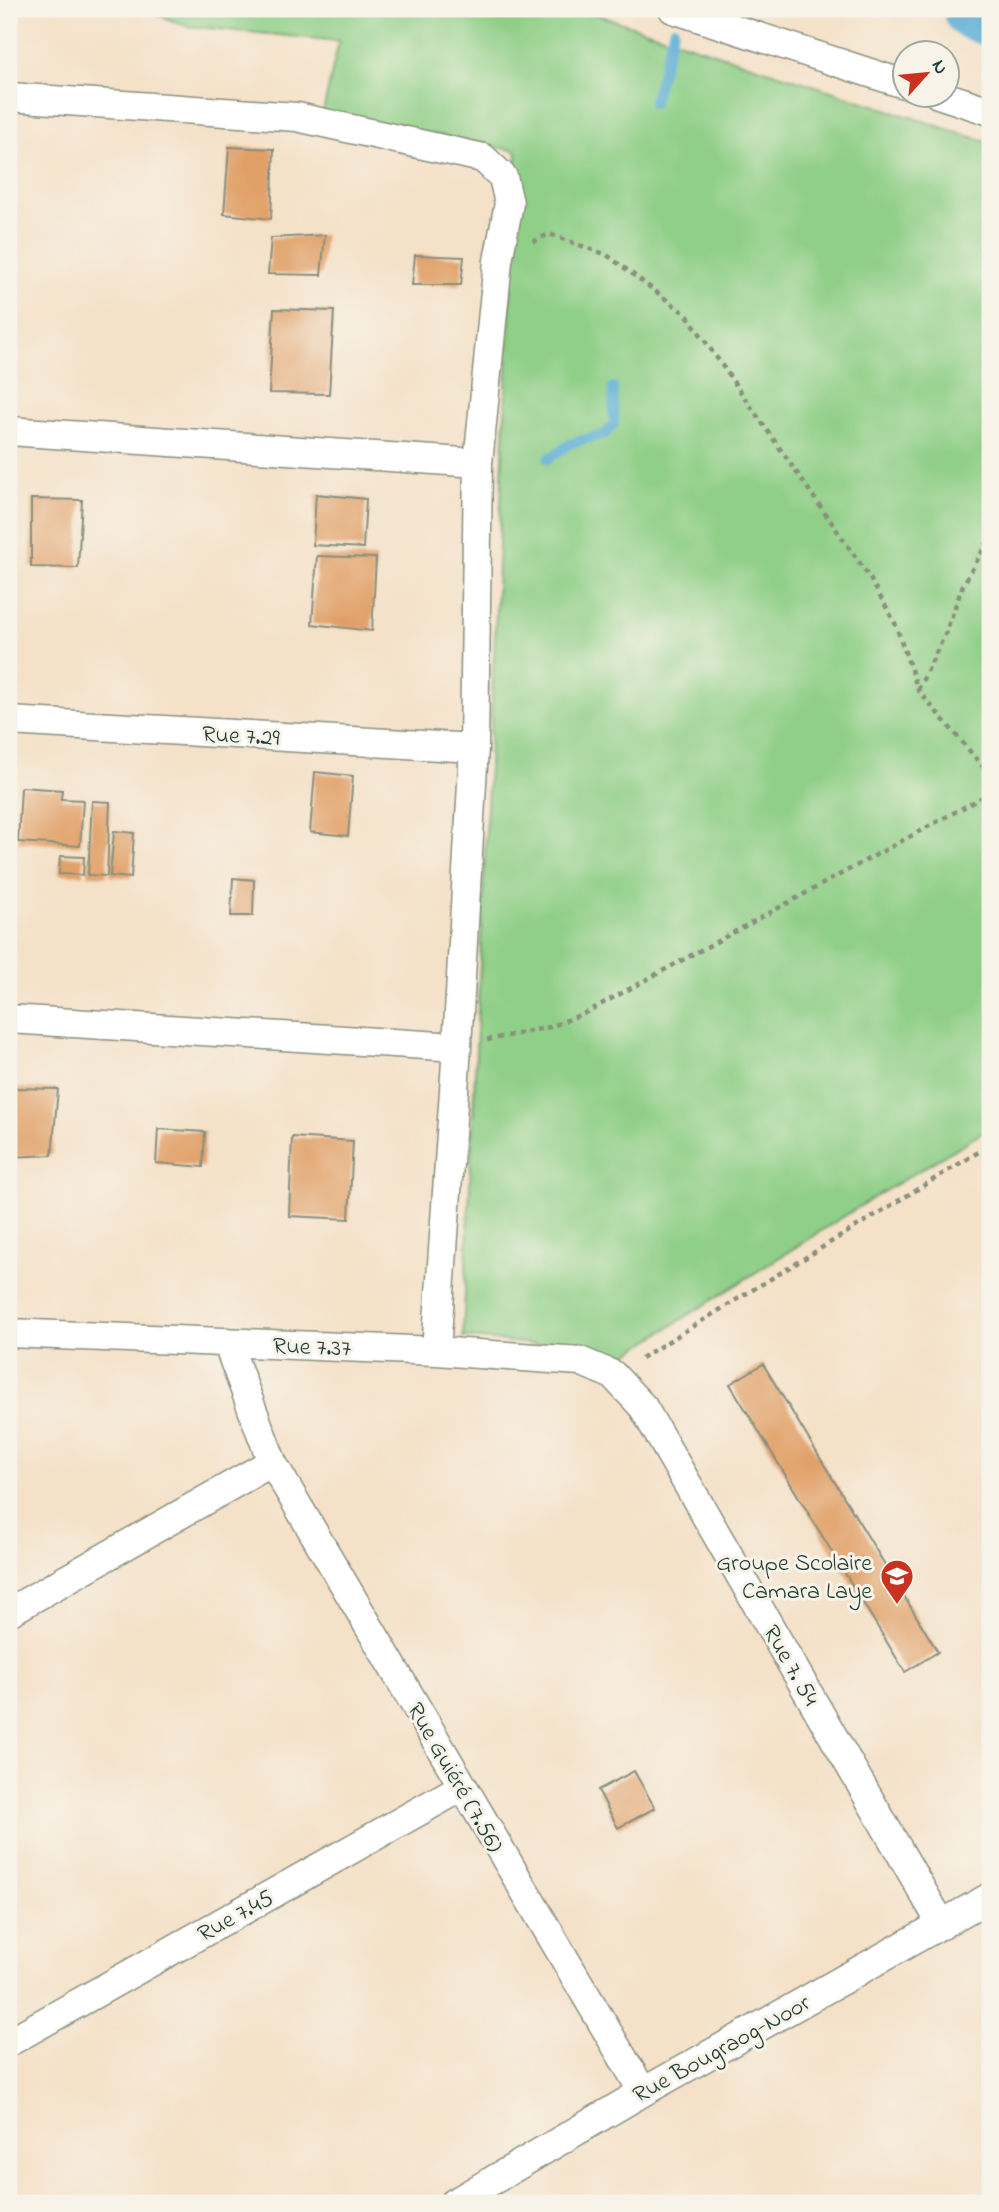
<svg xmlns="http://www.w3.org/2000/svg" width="999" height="2212" font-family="'Indie Flower',sans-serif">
<rect width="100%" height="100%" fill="#f7f3e8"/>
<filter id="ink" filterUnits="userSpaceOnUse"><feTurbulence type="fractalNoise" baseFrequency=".0143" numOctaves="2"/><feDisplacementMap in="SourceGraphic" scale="14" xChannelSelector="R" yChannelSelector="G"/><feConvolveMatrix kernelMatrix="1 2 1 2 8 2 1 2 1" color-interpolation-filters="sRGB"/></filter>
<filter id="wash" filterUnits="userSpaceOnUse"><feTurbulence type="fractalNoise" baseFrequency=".00686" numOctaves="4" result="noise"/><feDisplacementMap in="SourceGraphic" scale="28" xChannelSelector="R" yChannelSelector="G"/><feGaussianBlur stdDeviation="1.57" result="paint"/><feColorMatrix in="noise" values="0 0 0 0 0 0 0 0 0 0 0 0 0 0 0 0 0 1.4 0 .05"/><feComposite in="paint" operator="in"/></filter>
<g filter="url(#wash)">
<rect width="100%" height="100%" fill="#f4e1c8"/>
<path fill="#8fcf87" stroke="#57865e" stroke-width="2" d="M142 9H580L990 143V1128L873 1198 627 1354 463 1337 517 151 323 112 339 41 187 26Z"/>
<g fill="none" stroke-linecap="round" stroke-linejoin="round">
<path stroke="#5aaed6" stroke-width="10" d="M653 103 674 29
M548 459 571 443 605 434 614 424 613 387"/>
<path stroke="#5aaed6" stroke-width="63" d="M974 9 990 15"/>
</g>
<g id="blocks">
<path fill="#e1a067" d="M229 147 274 149 271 219 224 214Z
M325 235 321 275 268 274 271 238Z
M415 255 464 257 461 285H412Z
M274 309 334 311 329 394 269 393Z
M316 494 366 499 363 548 313 545Z
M31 499 82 500 78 568 31 567Z
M317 556 376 558 372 631 312 624Z
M315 772 353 776 348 836 310 832Z
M21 787 62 790 61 799 83 800 80 846 18 842Z
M92 801 110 802 107 876 88 875Z
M114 831 134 833 131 878 110 876Z
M60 856 84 857 83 875 59 874Z
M233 878 254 880 253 916H231Z
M13 1088 58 1089 52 1155 11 1157Z
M158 1129 205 1132 203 1167 156 1163Z
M292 1137 353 1141 349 1219 289 1216Z
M763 1364 938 1652 905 1672 730 1384Z
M634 1771 655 1808 618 1828 598 1790Z"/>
</g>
</g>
<g filter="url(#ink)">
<use href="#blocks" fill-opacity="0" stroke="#8a8f7e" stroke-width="2"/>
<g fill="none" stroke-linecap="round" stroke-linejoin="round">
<defs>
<path id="minor" d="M673 9 904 84
M938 94 990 111
M9 97 297 117 483 158 503 177 509 203 498 261 478 463 474 748 457 1047 436 1351
M9 431 478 463
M9 721 474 748
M9 1019 457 1047
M9 1333 436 1351 580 1361 613 1375 643 1407 942 1925
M227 1342 272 1462 643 2092
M9 1612 272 1462
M9 2042 462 1787
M454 2203 643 2092 990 1897"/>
</defs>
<use href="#minor" stroke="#8a8f7e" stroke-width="31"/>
<path stroke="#8a8f7e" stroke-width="4.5" stroke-dasharray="5 5" stroke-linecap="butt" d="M533 242 549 234 607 255 687 315 868 575 895 623 918 690 990 775
M918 690 946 632 963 585 990 538
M487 1040 550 1027 587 1012 990 793
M641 1358 990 1145"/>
<use href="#minor" stroke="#fff" stroke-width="28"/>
</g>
</g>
<defs>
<symbol id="school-pin" viewBox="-11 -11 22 30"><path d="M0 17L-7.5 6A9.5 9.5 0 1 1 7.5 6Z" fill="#c8321e" stroke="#f7f3e8"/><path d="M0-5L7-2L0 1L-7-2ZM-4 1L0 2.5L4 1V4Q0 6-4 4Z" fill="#fff"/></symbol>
</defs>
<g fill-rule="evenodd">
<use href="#school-pin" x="878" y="1557" width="38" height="52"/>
</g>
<g text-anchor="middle" stroke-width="6" stroke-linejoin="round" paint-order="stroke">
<g font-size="24" fill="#1f3d34" stroke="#f7f3e8">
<text transform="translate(241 735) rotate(3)" y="8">Rue 7.29</text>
<text transform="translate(312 1346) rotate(2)" y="8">Rue 7.37</text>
<text transform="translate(792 1665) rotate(60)" y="8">Rue 7. 54</text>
<text transform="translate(456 1777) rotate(60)" y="8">Rue Guiéré (7.56)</text>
<text transform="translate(235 1915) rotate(-29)" y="8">Rue 7.45</text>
<text transform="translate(721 2048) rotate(-29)" y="8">Rue Bougraog-Noor</text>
</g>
<g font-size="24" fill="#1f3d34" stroke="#f7f3e8" text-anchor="end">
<text x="872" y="1570">Groupe Scolaire<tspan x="872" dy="28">Camara Laye</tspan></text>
</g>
</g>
<rect width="999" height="2212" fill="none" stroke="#f7f3e8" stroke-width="35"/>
<g transform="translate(926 74) rotate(63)"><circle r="33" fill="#f7f3e8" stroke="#a1aaa0" stroke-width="2"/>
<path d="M0-5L12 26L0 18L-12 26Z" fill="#c8321e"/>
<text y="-10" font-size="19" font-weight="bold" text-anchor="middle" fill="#1f3d34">N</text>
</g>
</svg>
